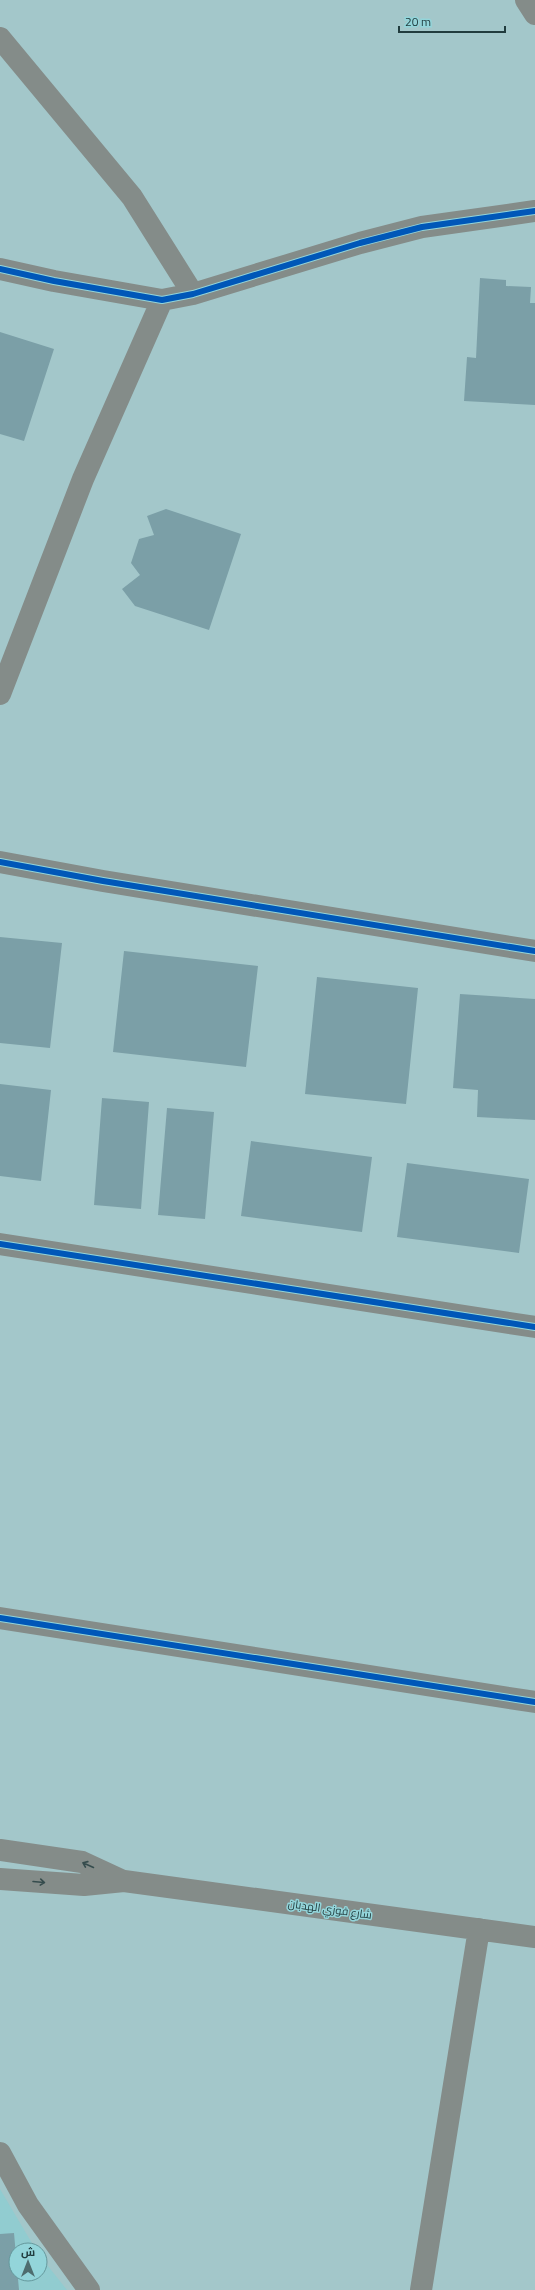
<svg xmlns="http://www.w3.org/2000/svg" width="535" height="2290" font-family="'Titillium Web',Cairo,sans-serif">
<rect width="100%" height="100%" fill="#a3c7ca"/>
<path fill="#91ccd0" d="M0 2189 36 2250H16V2274H40V2256L67 2290H0Z"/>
<path fill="#7b9fa7" d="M480 278 506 280V286L531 287 530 303H535V405L464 401 467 357 476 358Z
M0 332 54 349 24 441 0 434Z
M166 509 241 534 209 630 135 606 122 589 140 575 131 563 139 539 154 535 147 516Z
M0 937 62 943 50 1048 0 1043Z
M124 951 258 966 246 1067 113 1052Z
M317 977 418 988 406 1104 305 1094Z
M460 994 535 999V1120L477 1117 478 1090 453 1088Z
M0 1084 51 1090 41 1181 0 1176Z
M102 1098 149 1102 141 1209 94 1205Z
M167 1108 214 1112 205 1219 158 1215Z
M251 1141 372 1157 362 1232 241 1216Z
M407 1163 529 1179 519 1253 397 1237Z
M14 2233 19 2290H0V2234Z"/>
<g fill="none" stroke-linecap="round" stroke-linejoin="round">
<path stroke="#848c89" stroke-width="22" d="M526 0 535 14
M0 38 132 197 193 294
M0 269 54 281 162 300 193 294 360 243 422 227 535 211
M0 694 83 479 162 300
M0 862 103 881 535 951
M0 1244 535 1327
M0 1618 535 1702
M0 1850 82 1862 123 1881
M0 1879 84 1885 124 1881 535 1937
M0 2153 28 2205 89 2290
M421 2290 479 1929"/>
<defs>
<path id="cycleway" d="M0 269 54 281 162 300 193 294 360 243 422 227 535 211
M0 862 103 881 535 951
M0 1244 535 1327
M0 1618 535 1702"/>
</defs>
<use href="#cycleway" stroke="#93d5da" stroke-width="8"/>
<use href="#cycleway" stroke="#0057b8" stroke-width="6"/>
</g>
<defs><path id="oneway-shaft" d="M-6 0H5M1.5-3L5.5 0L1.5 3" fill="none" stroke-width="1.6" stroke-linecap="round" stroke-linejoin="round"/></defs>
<g stroke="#354c4d">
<use href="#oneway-shaft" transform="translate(88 1865) rotate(-156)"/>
<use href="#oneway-shaft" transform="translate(39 1882) rotate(5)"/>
</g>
<g text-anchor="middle" stroke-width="3" stroke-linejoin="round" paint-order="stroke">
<g font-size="11" fill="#213c3e" stroke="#93d5da">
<text transform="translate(330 1909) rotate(8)" y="4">شارع فوزي الهدبان</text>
</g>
</g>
<g transform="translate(28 2262)"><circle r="19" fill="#93d5da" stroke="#65989c"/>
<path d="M0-3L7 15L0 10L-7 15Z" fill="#4e6d6f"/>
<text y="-6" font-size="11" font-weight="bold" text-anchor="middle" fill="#213c3e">ش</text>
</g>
<path d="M399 26v6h106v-6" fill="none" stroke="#213c3e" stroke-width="2"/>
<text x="405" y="26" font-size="12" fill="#213c3e" stroke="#93d5da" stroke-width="3" paint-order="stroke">20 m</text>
</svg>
